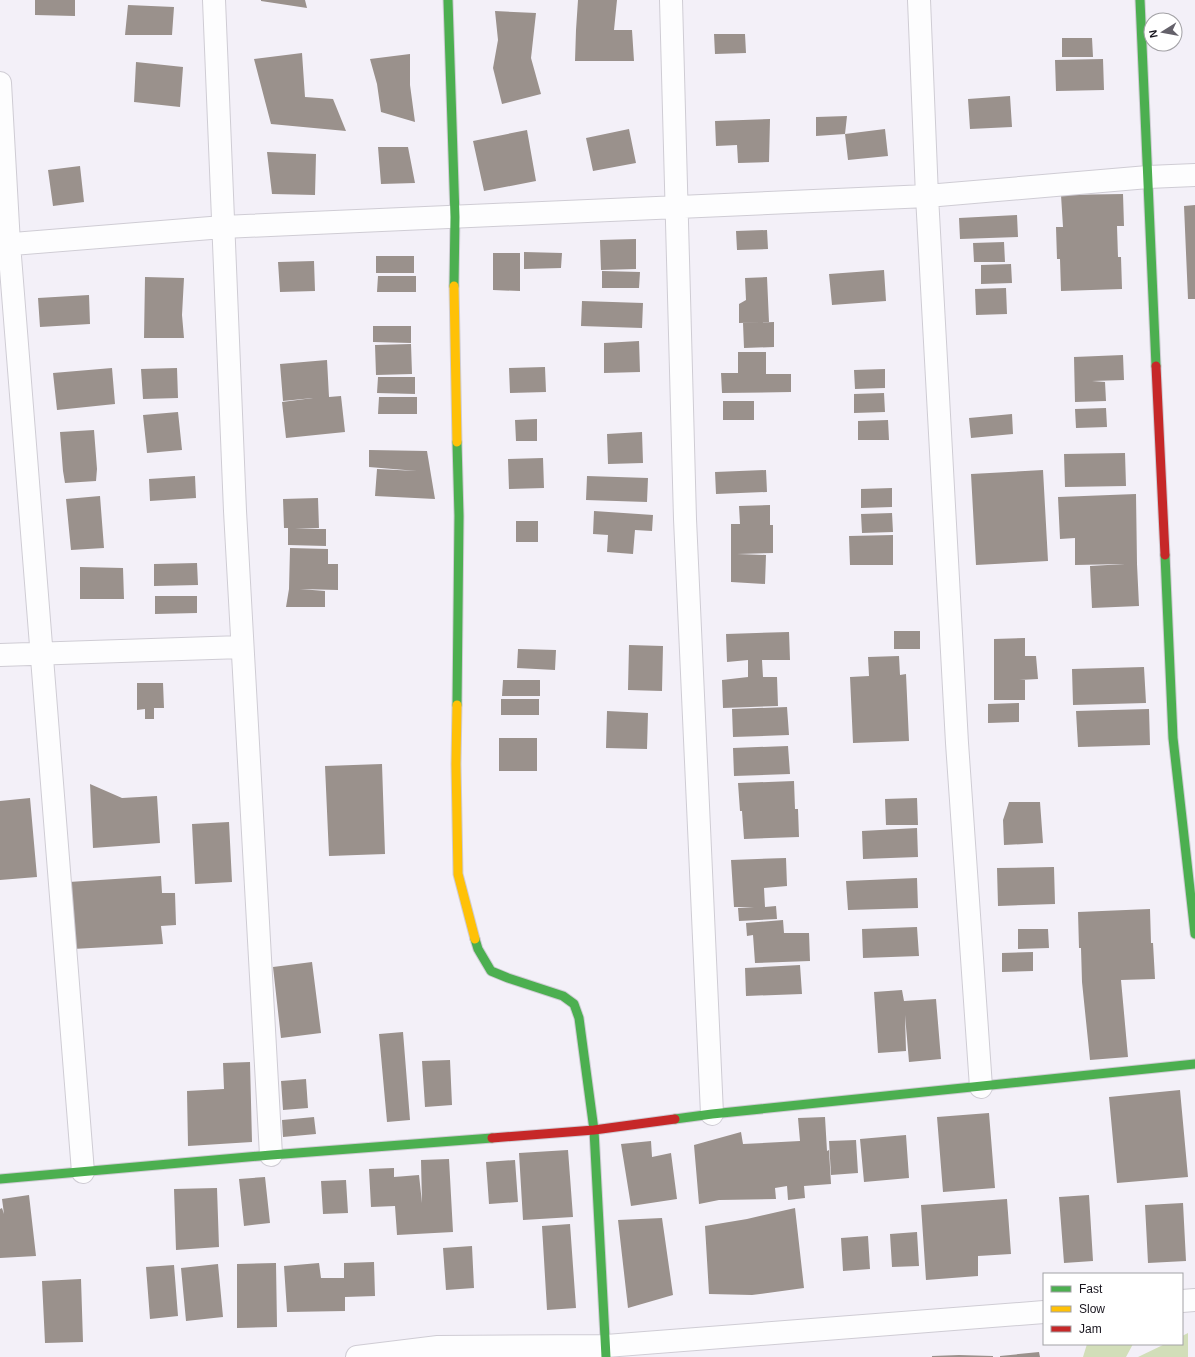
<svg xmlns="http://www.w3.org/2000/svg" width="1195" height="1357" font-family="Arial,sans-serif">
<rect width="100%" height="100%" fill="#f3f0f8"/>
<path fill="#d2deb9" d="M1188 1333V1357H1138L1165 1344H1182V1336Z
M1087 1344H1133L1126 1357H1083Z"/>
<path fill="#9a918c" d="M35 0H75V16L35 15Z
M261 0H305L307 8 261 1Z
M578 0H617L614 30H632L634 61H575L576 30Z
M128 5 174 7 172 35H125Z
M495 11 536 13 531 58 541 94 502 104 493 68 498 40Z
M714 34H745L746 53 715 54Z
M1062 38H1092L1093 57H1062Z
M302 53 305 97 333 99 346 131 271 124 254 59Z
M410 54V85L415 122 381 112 377 84 370 59Z
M1103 59 1104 90 1056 91 1055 60Z
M136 62 183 67 180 107 134 102Z
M1010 96 1012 127 970 129 968 99Z
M847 116 845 134 816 136V117Z
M770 119 769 162 738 163 737 145 716 146 715 121Z
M629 129 636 163 593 171 586 138Z
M885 129 888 156 848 160 845 134Z
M527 130 536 181 484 191 473 141Z
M378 147H408L415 183 381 184Z
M267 152 316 154 315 195 272 194Z
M80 166 84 202 53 206 48 170Z
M1123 194 1124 226H1117L1118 257H1121L1122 289 1061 291 1060 259H1057L1056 227H1063L1061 195Z
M1195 205V299H1188L1184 206Z
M1017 215 1018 237 960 239 959 218Z
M767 230 768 249 737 250 736 231Z
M636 239V269L601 270 600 240Z
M1004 242 1005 262H974L973 243Z
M524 252 562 253 561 268 524 269Z
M493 253H520V291L493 290Z
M376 256H414V273H376Z
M314 261 315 291 280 292 278 262Z
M1011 264 1012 283 981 284V265Z
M884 270 886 301 832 305 829 274Z
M602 271 640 272 639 288H602Z
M378 276H416V292H377Z
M145 277 184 278 182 315 184 338H144Z
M767 277 769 322 739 323V304L746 300 745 278Z
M1006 288 1007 314 976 315 975 289Z
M89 295 90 324 40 327 38 298Z
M582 301 643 303 642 328 581 326Z
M774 322V347L744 348 743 323Z
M373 326H411V343L373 342Z
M639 341 640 372 604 373V343Z
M411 344 412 374 376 375 375 345Z
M738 352H766V374H791V392L722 393 721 373H738Z
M1123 355 1124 380 1092 381 1105 382 1106 401 1075 402 1074 357Z
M327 360 329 397 341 396 345 432 286 438 282 402 313 398 283 401 280 364Z
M545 367 546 392 510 393 509 368Z
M112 368 115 404 57 410 53 373Z
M177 368 178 398 143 399 141 369Z
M885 369V388L855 389 854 370Z
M378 377H415V394L377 393Z
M884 393 885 412 854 413V394Z
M379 397H417V414H378Z
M723 401H754V420H723Z
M1106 408 1107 427 1076 428 1075 409Z
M178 412 182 450 147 453 143 415Z
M1012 414 1013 434 971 438 969 418Z
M537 419V441H516L515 420Z
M888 420 889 440H858V421Z
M94 430 97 469 96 481 65 483 63 471 60 432Z
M642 432 643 463 608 464 607 434Z
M369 450 427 451 435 499 375 496 377 469 417 471 369 467Z
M1125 453 1126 486 1065 487 1064 454Z
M543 458 544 488 509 489 508 459Z
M766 470 767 492 716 494 715 472Z
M1043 470 1048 561 976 565 971 474Z
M195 476 196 498 150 501 149 479Z
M587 476 648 478 647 502 586 500Z
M892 488V507L861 508V489Z
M1136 494 1137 564 1139 606 1092 608 1090 566 1125 564 1075 565V538L1060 539 1058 497Z
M100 496 104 548 71 550 66 499Z
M318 498 319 528 295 529H326V546L288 545V528H284L283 499Z
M770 505V525H773V553L737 554 766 555 765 584 731 582V524H740L739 506Z
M594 511 653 515 652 531 635 530 633 554 607 552 608 535 593 534Z
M892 513 893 532 862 533 861 514Z
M516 521H538V542H516Z
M893 535V565H850L849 536Z
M290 548 328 549V564H338V590L300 589 325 591V607H286L289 589Z
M197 563 198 585 154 586V564Z
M80 567 123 568 124 599H80Z
M155 596H197V613L155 614Z
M894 631H920V649H894Z
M789 632 790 660H762L763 677H777L778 706 723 708 722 680 748 677V660L727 662 726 634Z
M1025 638V656H1036L1038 679 1019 680H1025V700H994V639Z
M629 645 663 646 662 691 628 690Z
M518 649 556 650 555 670 517 668Z
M899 656 900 675 906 674 909 741 853 743 850 677 869 676 868 657Z
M1144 667 1146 703 1073 705 1072 669Z
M503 680H540V696H502Z
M137 683H163L164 708H154V719H145V709L137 710Z
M501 699H539V715H501Z
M1019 703V722L988 723V704Z
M787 707 789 735 733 737 732 709Z
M1149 709 1150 745 1078 747 1076 711Z
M607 711 648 713 647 749 606 748Z
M499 738H537V771H499Z
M788 746 790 774 734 776 733 748Z
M382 764 385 854 329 856 325 766Z
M794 781 795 809H798L799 837 744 839 742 811H740L738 783Z
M90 784 122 798 157 796 160 843 93 848Z
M30 798 37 877 0 880V801Z
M917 798 918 825H886L885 799Z
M1009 802H1040L1043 843 1004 845 1003 820Z
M229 822 232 882 195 884 192 824Z
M917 828 918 857 863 859 862 831Z
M786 858 787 886 764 888 765 907 776 906 777 919 739 921 738 908 754 907H734L731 860Z
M1054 867 1055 904 998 906 997 868Z
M161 876 162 893H175L176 925 161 926 163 944 73 949 69 882Z
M917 878 918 908 848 910 846 881Z
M1150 909 1151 943H1153L1155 979 1121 980 1128 1057 1090 1060 1082 982 1081 948H1079L1078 912Z
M783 920 784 933H809L810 961 755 963 753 935 747 936 746 923Z
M917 927 919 956 863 958 862 929Z
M1018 929H1048L1049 948 1018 949Z
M1033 952V971L1002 972V953Z
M312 962 321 1033 281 1038 273 967Z
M800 965 802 994 746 996 745 968Z
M902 990 904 1001 936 999 941 1059 909 1062 905 1015 906 1051 878 1053 874 992Z
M403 1032 410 1120 387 1122 379 1034Z
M450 1060 452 1105 425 1107 422 1061Z
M250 1062 252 1142 188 1146 187 1091 224 1089 223 1063Z
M306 1079 308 1108 283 1110 281 1081Z
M1180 1090 1188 1177 1117 1183 1109 1097Z
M989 1113 995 1188 943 1192 937 1117Z
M314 1117 316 1134 283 1137 282 1120Z
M825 1117 827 1151 829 1150 831 1184 804 1186 805 1198 788 1200 787 1186 775 1188 776 1199 719 1200 699 1204 694 1145 741 1132 743 1144 800 1141 798 1118Z
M906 1135 909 1178 864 1182 860 1139Z
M856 1140 858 1173 831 1175 829 1141Z
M651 1141 652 1157 671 1153 677 1199 631 1206 621 1144Z
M568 1150 573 1217 523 1220 519 1153Z
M449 1159 453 1232 397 1235 395 1206 371 1207 369 1169 394 1168V1177L419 1175 422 1203 421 1160Z
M515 1160 518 1202 489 1204 486 1162Z
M265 1177 270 1223 244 1226 239 1179Z
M346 1180 348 1213 323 1214 321 1181Z
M217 1188 219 1247 176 1250 174 1189Z
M29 1195 36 1256 0 1258V1209L2 1208 4 1214 2 1199Z
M1089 1195 1093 1261 1064 1263 1059 1197Z
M1007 1199 1011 1254 978 1256V1276L926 1280 921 1205Z
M1183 1203 1186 1261 1148 1263 1145 1205Z
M795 1208 804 1288 752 1295 709 1294 705 1226 747 1219Z
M662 1218 673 1295 628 1308 618 1220Z
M570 1224 576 1308 547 1310 542 1226Z
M917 1232 919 1266 892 1267 890 1234Z
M868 1236 870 1269 843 1271 841 1238Z
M472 1246 474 1288 446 1290 443 1248Z
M374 1262 375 1296 345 1297V1311L287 1312 284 1266 319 1263 321 1278H344V1263Z
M276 1263 277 1327 237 1328V1264Z
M218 1264 223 1317 186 1321 181 1268Z
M174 1265 178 1316 150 1319 146 1267Z
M81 1279 83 1342 45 1343 42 1281Z
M1039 1352 1040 1357H1000V1356Z
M959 1355 993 1356V1357H932V1356Z"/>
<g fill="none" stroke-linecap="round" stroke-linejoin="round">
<defs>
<path id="street" d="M214 0 235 511 271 1155
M671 0 685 519 712 1114
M919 0 927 196 957 743 981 1087
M0 83 9 244 83 1172
M0 245 223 227 927 196 1148 177 1195 175
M0 655 242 647
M1182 1301 1195 1300
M357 1357 438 1347 606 1346 1044 1312"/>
<path id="fast" d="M448 0 455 217 454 286
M1140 0 1156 366
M1165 555 1173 738 1195 934
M457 705 459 516 457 442
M475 939 478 949 491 971 508 978 563 996 574 1004 579 1018 594 1130 606 1357
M675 1119 712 1114 1195 1064
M0 1179 271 1155 492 1138"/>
<path id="slow" d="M454 286 457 442
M457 705 456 764 458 874 475 939"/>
<path id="jam" d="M1156 366 1165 555
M492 1138 594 1130 675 1119"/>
</defs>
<use href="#street" stroke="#cfccd4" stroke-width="24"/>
<use href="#fast" stroke="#cfccd4" stroke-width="11"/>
<use href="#slow" stroke="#cfccd4" stroke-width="11"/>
<use href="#jam" stroke="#cfccd4" stroke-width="11"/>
<use href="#street" stroke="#fdfdfe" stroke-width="22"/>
<use href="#fast" stroke="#4caf50" stroke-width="9"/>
<use href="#slow" stroke="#ffc107" stroke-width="9"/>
<use href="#jam" stroke="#c62828" stroke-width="9"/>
</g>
<rect x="1043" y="1273" width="140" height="72" fill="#ffffff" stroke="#a2a1a5"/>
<rect x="1051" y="1286" width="20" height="6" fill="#4caf50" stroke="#a2a1a5"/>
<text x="1079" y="1293" font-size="12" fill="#17141d">Fast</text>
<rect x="1051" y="1306" width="20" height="6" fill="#ffc107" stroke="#a2a1a5"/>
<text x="1079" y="1313" font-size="12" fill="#17141d">Slow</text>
<rect x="1051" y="1326" width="20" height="6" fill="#c62828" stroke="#a2a1a5"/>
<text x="1079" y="1333" font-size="12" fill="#17141d">Jam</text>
<g transform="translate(1163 32) rotate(259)"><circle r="19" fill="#ffffff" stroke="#a2a1a5"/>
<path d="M0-3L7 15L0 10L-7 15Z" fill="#64616a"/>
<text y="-6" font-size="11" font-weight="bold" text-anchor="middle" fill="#17141d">N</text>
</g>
</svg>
